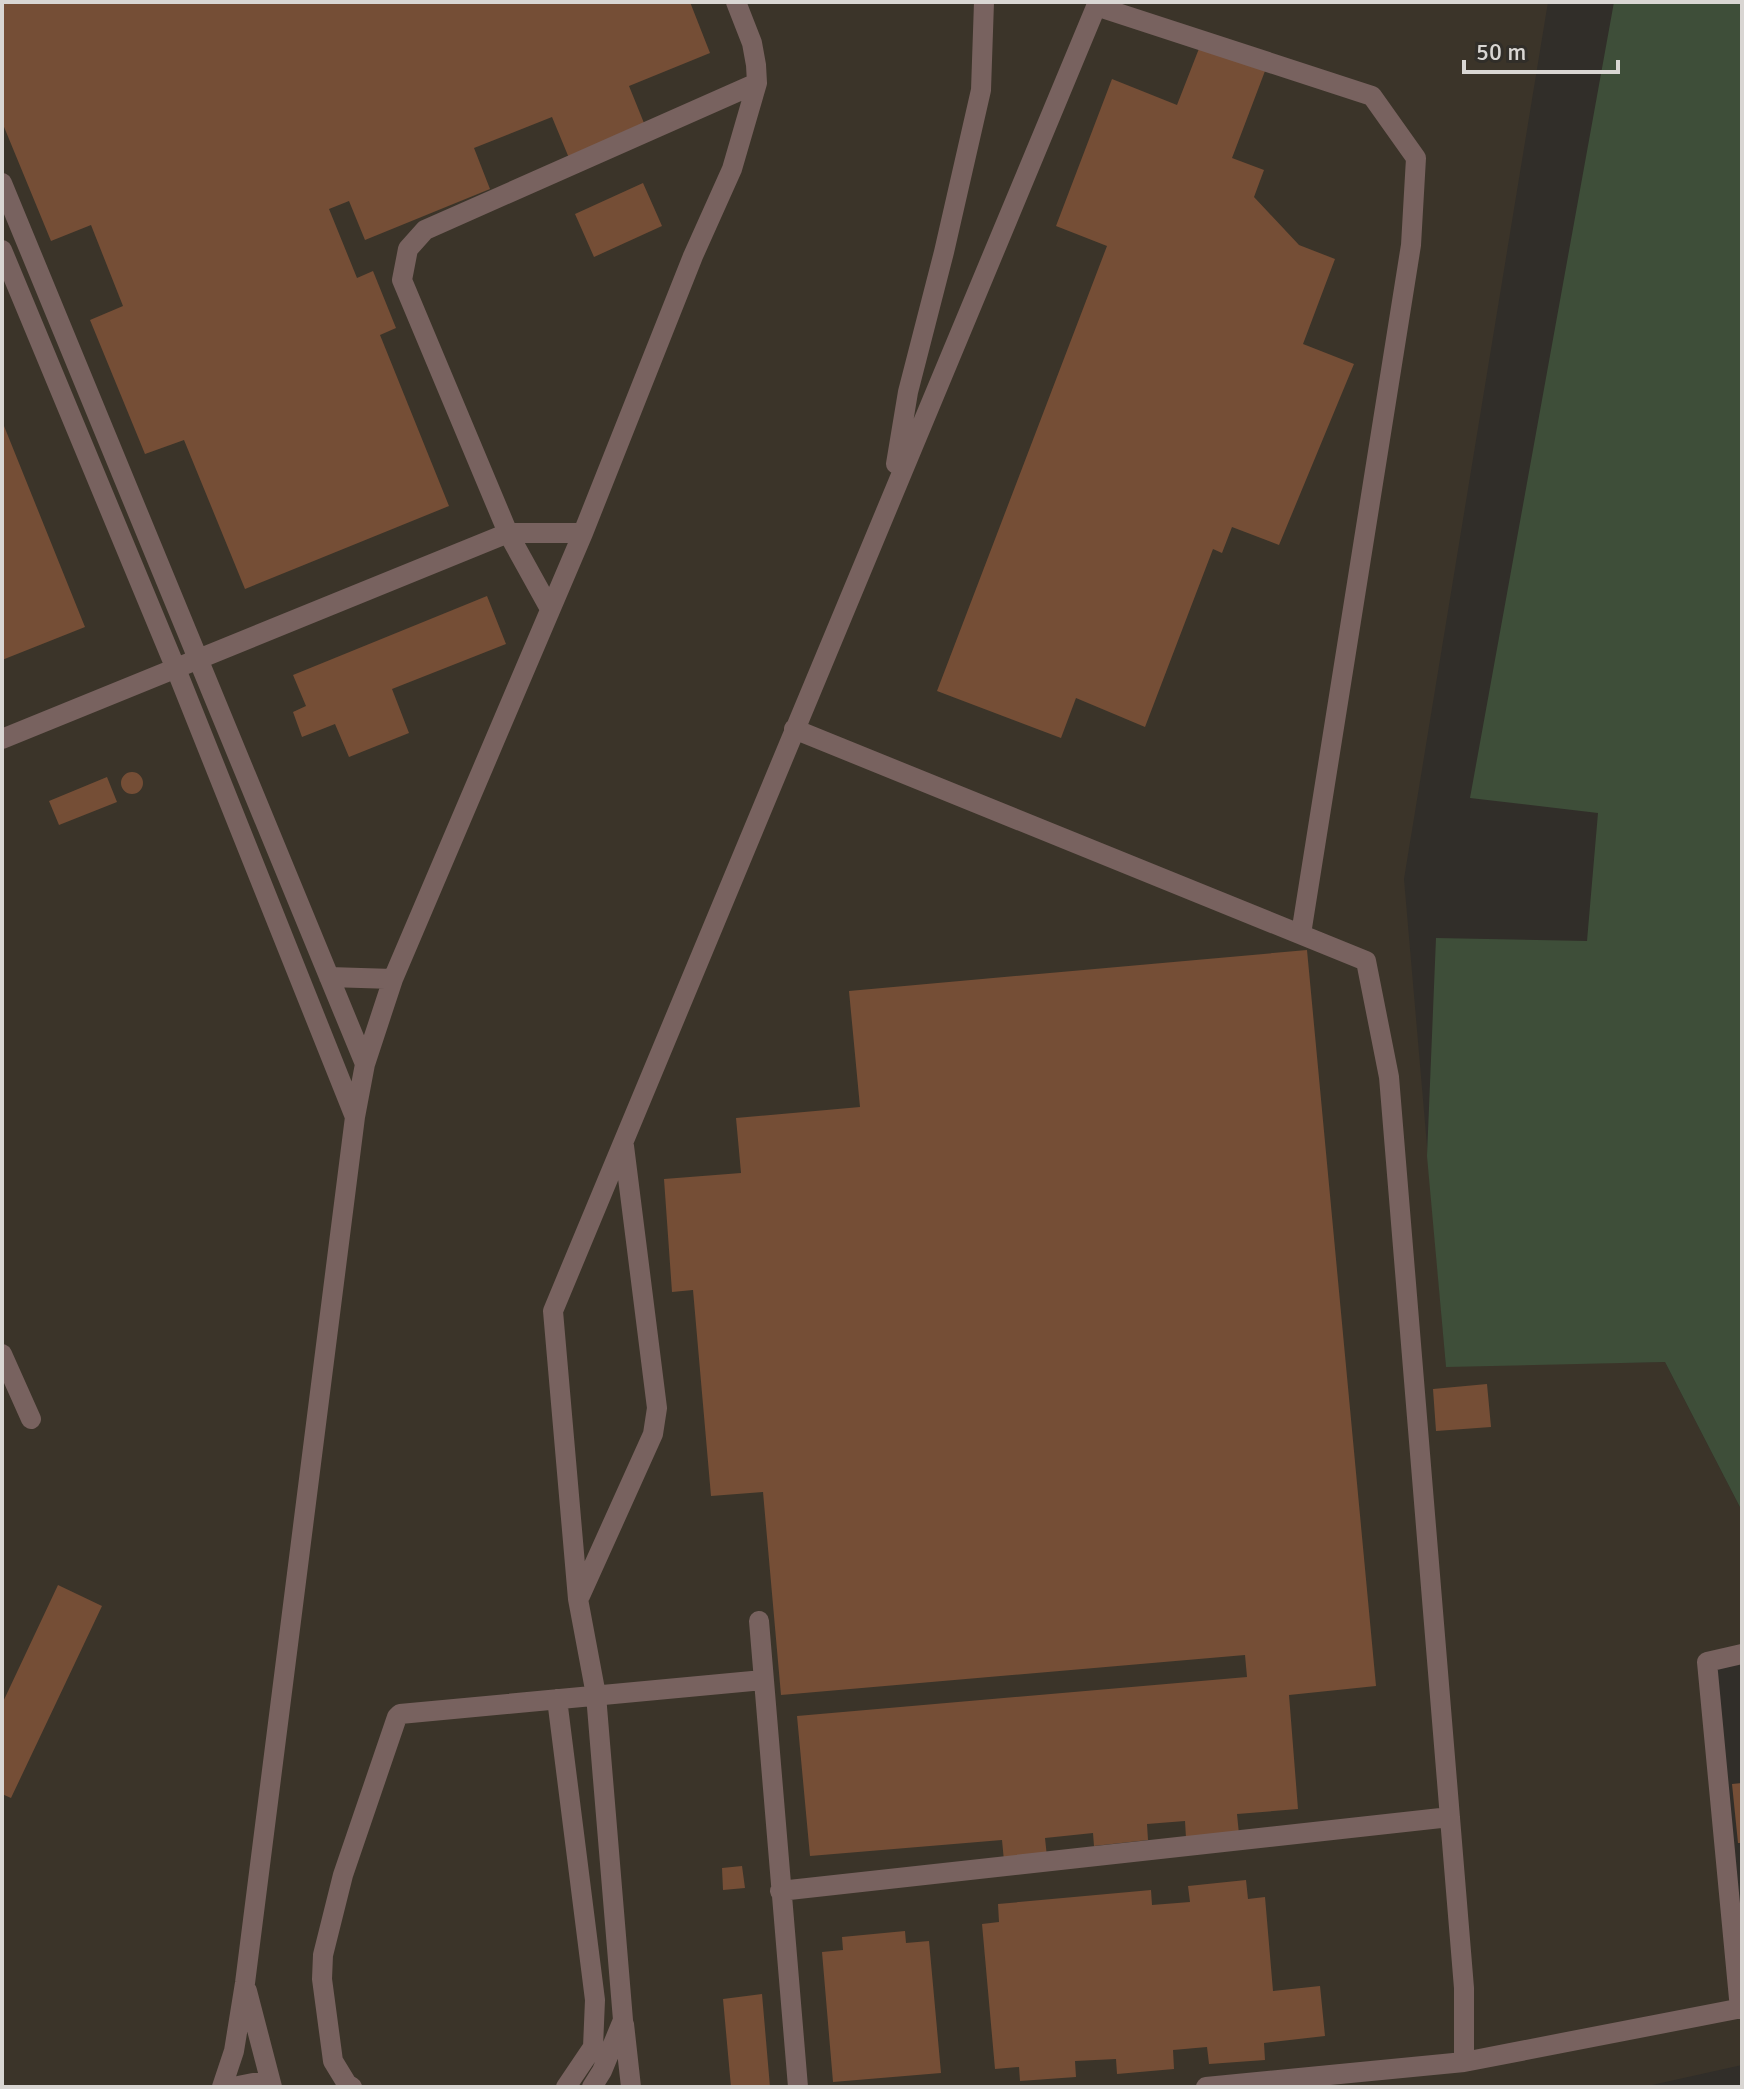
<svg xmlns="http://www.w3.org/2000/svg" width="1744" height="2089" font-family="Signika,sans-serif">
<rect width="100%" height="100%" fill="#312e29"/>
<path fill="#3b3429" d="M2 2H1548L1404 879 1446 1366 1665 1362 1742 1511V1654L1708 1662 1742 1998V2065L1643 2087H2Z"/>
<path fill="#3e4e39" d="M1614 2H1742V1511L1665 1362 1446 1367 1427 1156 1436 938 1587 941 1598 813 1470 798Z"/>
<path fill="#754e36" d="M2 2H690L710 53 629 86 646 128 569 158 552 117 474 148 490 189 365 240 349 201 329 209 357 278 373 271 396 328 380 335 449 506 245 589 184 440 145 454 90 320 123 306 91 225 51 241 2 122Z
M1200 46 1265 71 1232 158 1264 170 1254 197 1299 245 1335 259 1303 344 1354 364 1279 545 1232 527 1222 553 1213 549 1145 727 1076 698 1061 738 937 691 1107 246 1056 226 1112 79 1177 105Z
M643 183 662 226 594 257 575 214Z
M2 421 85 627 2 660Z
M487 596 506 644 392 689 409 733 349 757 335 724 302 737 293 712 306 706 293 675Z
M121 783a11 11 0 1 1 22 0a11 11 0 1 1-22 0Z
M107 777 117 802 59 825 49 801Z
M1307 950 1376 1686 1289 1695 1298 1809 1237 1814 1239 1834 1186 1838 1185 1821 1147 1824 1148 1840 1094 1846 1093 1833 1045 1838 1047 1857 1004 1861 1002 1840 810 1856 797 1716 1247 1677 1245 1655 781 1695 763 1492 711 1496 693 1290 672 1292 664 1179 741 1173 736 1118 860 1107 849 991Z
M1487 1384 1491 1427 1436 1431 1433 1389Z
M58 1585 102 1606 11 1798 2 1794V1704Z
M1742 1783V1843H1738L1732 1784Z
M742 1866 745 1888 723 1890 722 1868Z
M1246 1880 1248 1899 1265 1897 1273 1991 1320 1986 1325 2036 1264 2043 1265 2060 1209 2064 1207 2047 1173 2050 1174 2069 1117 2074 1116 2059 1075 2061 1076 2077 1020 2081 1019 2067 995 2069 982 1924 999 1922 998 1904 1151 1890 1152 1905 1190 1902 1188 1886Z
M905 1931 906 1943 929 1941 941 2073 833 2082 822 1952 843 1950 842 1937Z
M762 1994 770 2087H731L723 1999Z"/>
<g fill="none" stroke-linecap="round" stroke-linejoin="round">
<path stroke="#78625f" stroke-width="20" d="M1096 6 1372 96 1416 158 1411 245 1301 934
M2 183 365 1064
M2 250 176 669 355 1117
M896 464 908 392 944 252 981 90 984 2
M550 609 508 533 402 280 408 249 425 230 757 83
M794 729 1366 961 1389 1077 1464 1988V2062L1206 2087
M2 739 508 533H583
M329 977 393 979
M2 1354 31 1419
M580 1596 653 1434 657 1408 624 1146
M759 1621 798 2087
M557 1699 595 2000 593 2047 566 2087
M780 1891 1450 1817
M247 1991 272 2087
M1740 2009 1707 1662 1742 1654
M624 2024 631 2087
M1464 2062 1742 2008
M222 2087 234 2051 245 1983 355 1117 365 1064 393 979 583 533 693 256 732 169 757 83 756 65 752 43 736 2
M233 2087 253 2083H270
M352 2087 347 2084 333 2061 322 1979 323 1955 343 1875 397 1717 400 1714 763 1680
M592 2087 602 2071 623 2020 596 1695 578 1599 553 1311 1098 2"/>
</g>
<rect width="1744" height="2089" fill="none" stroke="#d9d6d3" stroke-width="8"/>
<path d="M1464 60v12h154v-12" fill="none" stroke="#d9d6d3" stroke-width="4"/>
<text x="1476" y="60" font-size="24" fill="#d9d6d3" stroke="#312e29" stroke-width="6" paint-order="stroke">50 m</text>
</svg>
